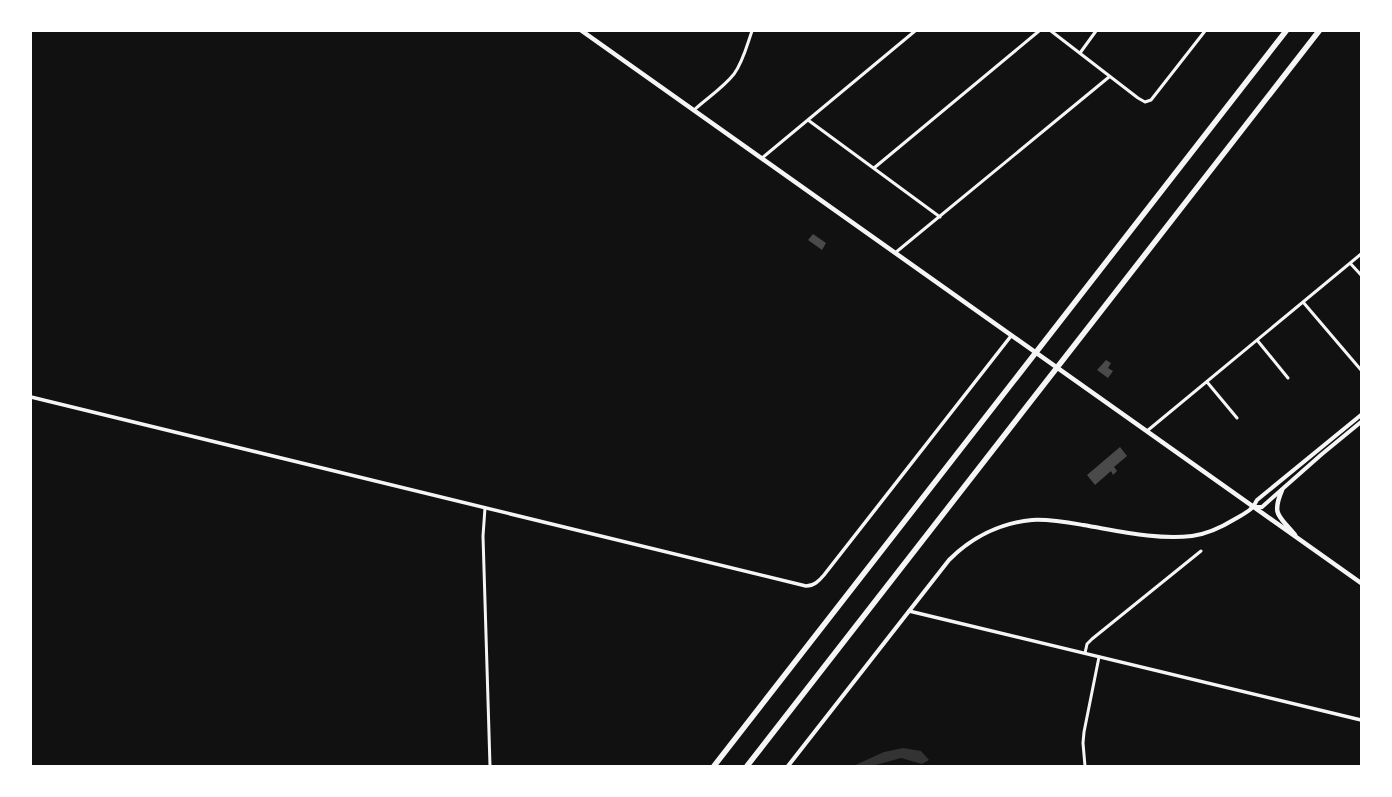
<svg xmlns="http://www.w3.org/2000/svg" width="1392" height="797" font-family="Barlow,sans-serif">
<rect width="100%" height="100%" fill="#111"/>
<path fill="#333" d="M903 748 921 751 929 760 922 764 901 758 872 766H853L884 752Z"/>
<path fill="#4a4a4a" d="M813 234 826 243 822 250 808 240Z
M1106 360 1111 363 1108 368 1113 371 1108 378 1097 370Z
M1120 447 1127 456 1114 467 1117 471 1113 475 1111 471 1095 485 1087 475Z"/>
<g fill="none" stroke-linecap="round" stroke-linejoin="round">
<path stroke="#f5f5f5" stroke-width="3" d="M1051 31 1138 98 1145 102 1151 100 1205 31
M1080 53 1096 31
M694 110C707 98 723 88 734 74 743 62 747 45 752 31
M808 120 940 217
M762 158 915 31
M874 168 1039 31
M895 253 1109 77
M1350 263 1361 275
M1303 302 1361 370
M1257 340 1288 378
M1207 382 1237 418
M1147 431 1361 254
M485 508 483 536 490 766
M1085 653 1087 644 1092 639 1201 551
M1085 766 1083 743 1084 732 1099 657"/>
<path stroke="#f5f5f5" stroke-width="3.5" d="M31 397 806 586C814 586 819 581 824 575L1011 336
M909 611 1361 720"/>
<path stroke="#f5f5f5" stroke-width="4" d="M1254 507H1262L1322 454 1361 422
M788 766 949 560C971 538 1000 523 1032 520 1050 519 1066 522 1083 525 1119 531 1156 540 1192 536 1207 534 1222 527 1235 519 1245 513 1252 511 1257 500L1361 415"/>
<path stroke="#f5f5f5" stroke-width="4.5" d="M582 31 1361 583
M1282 490C1271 516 1280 516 1295 535"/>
<path stroke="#f5f5f5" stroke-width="5.5" d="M714 766 1286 31
M747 766 1319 31"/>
</g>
<rect width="1392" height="797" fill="none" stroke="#ffffff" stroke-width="64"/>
</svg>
